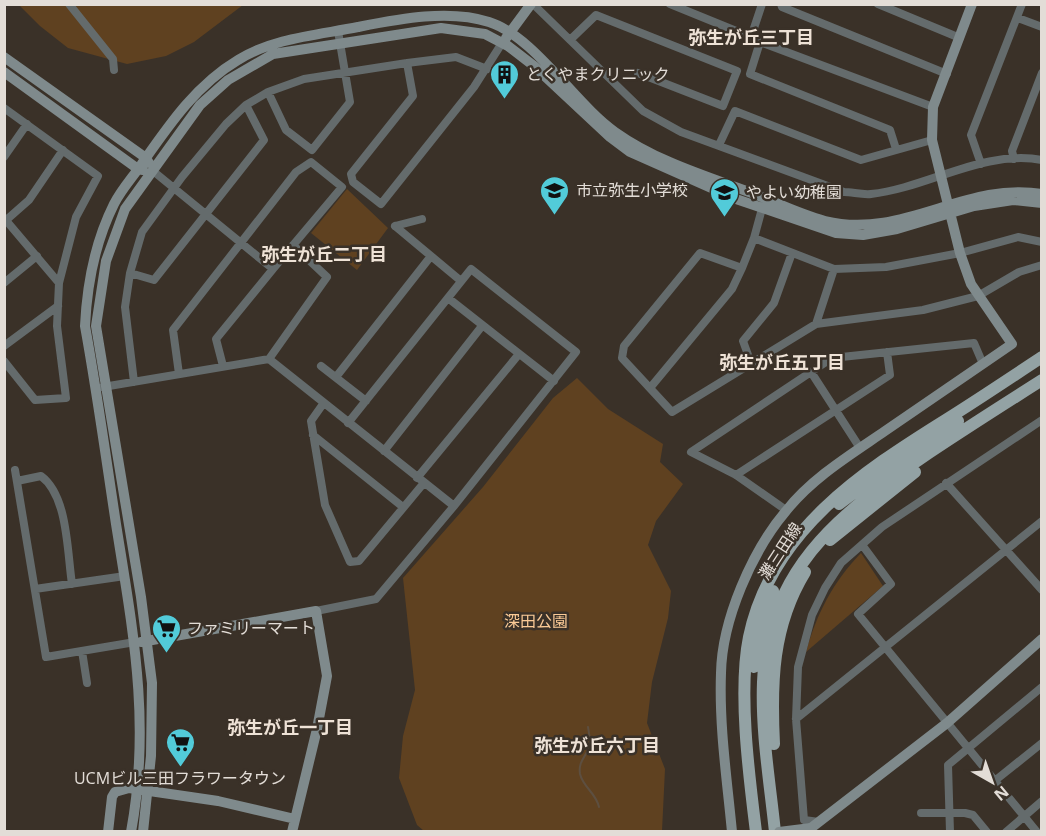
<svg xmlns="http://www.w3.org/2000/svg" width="1046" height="836" font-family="'Open Sans','Noto Sans JP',sans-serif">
<rect width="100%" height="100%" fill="#3a3128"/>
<path fill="#5f4120" d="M19 5H243L194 42 166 56 127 64 68 48 40 26Z
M347 189 388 228 357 270 311 233Z
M577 378 608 409 663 444 660 462 683 484 656 521 648 545 671 591 668 618 652 682 647 723 665 769 662 831H424L417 825 399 778 403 736 415 690 403 578 483 487 553 398Z
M861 553 883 586 806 652C817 613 833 582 861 553Z"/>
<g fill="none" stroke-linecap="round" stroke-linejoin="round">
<path stroke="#5d4f40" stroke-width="2" d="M588 727C589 733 591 741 589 747 586 757 578 761 580 774 583 787 596 793 599 807"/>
<path stroke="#646b6c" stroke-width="8" d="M69 4 113 59 114 70
M533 4 643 111 681 132 844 192C852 192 862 195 871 194 927 188 984 149 1042 160
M670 4 751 37 762 4
M781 4 782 7 947 74
M878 4 960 38
M1018 18 1042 27
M570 40 596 15 737 71 723 106 638 73
M407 63 413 96 351 174 353 182 381 204 474 87 502 43
M268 92 286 130 312 150 350 102 338 31
M4 108 98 176 76 217 59 283
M719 145 735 111 861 160 932 140
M896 149 890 130 750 74 760 42 933 107
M4 157 27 124
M1014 159 1012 151 1042 73
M981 164 971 135 1022 4
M153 171 273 269 216 339 223 366
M4 218 59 283 57 326 66 398 35 400 4 361
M4 222 29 200 63 150
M395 226 461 281
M395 226 422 219
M754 238 834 269 886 267 960 253 1018 237 1042 242
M742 268 754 238 763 205
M130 273 154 280 264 140 246 105
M4 283 37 256
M448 298 554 381
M816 324 834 269
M4 346 58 306
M269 359 327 277 293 245
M751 363 743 341 774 303 792 253
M321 366 366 401
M811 372 860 448
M179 374 173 330 296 172 311 162 342 187 273 269
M336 377 431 256
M134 382 125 307 130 273 142 232 182 177 226 124 246 105 268 92 304 79 407 63 456 57 487 69
M103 387 269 359 454 506 376 599 316 611
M650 388 732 289 742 268 700 253 624 346 622 358 672 412 816 324 923 310 978 296 1019 272 1042 265
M323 404 311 421 325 505 350 562 359 561 423 484
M348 423 471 269 576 352 454 506
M313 435 403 507
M384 451 482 326
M15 470 46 657 135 642
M736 475 890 375 887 352
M417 478 519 354
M17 481 41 476C68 496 67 551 72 584
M946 483 1042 590
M786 510 736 475 691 452 832 358 974 343 983 364
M863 546 891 584 858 614 1037 832
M35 589 125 576
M82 651 87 683
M796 719 1042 521
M997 779 1042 743
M921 813H965L973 815 987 832
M819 822 804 820 796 719 798 667 812 615 825 588 841 563 882 527 1042 420
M950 832 948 765 1042 687
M1006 832 1042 801"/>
<path stroke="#7f8a8c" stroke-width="10" d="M506 38 531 4
M4 57 146 158 149 163
M4 72 138 169 143 170
M141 642 316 611 327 676 317 729 292 832
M811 828 947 723 1042 639
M108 832 112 797 115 792 129 788 218 801 295 819
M131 832C151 723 133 631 116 524 106 458 97 392 85 326 87 284 95 242 114 204 121 190 132 178 141 165 169 125 196 85 238 60 273 38 318 35 358 27 399 19 449 9 489 22 534 36 576 105 615 132 657 162 709 177 757 195 779 204 802 215 825 221 904 240 965 181 1042 194
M143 832 151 756 152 683 141 597 96 326 106 261 125 209 200 105 228 80 273 54 441 28 485 34 508 46 534 66 610 137 630 152 736 199 836 233 863 235 897 229 974 206 1013 200 1042 203
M732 832C727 779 719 726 721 673 722 620 752 551 786 511 812 478 850 455 885 431 927 402 970 373 1012 344L971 284 960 253 932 140 933 107 972 4"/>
<path stroke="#93a2a4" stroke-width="12" d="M839 504 880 473 958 421
M830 540 915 472
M754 667 760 629 773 591
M774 744C771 683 772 626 805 572
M756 832C749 776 738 691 749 637 771 531 862 472 947 419 979 399 1010 378 1042 357
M775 832C770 783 761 732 763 682 767 573 836 516 920 459 960 432 1001 406 1042 380"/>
<path stroke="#7f8a8c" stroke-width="10" d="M779 832 811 828"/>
</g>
<defs>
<symbol id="building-pin" viewBox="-11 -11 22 30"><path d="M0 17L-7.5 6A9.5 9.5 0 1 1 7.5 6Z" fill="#52cbd9" stroke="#3a3128"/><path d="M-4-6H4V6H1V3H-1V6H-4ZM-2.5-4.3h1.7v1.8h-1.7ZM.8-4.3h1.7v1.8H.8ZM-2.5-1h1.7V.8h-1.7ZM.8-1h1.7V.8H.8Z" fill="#111"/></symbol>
<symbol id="school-pin" viewBox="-11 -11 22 30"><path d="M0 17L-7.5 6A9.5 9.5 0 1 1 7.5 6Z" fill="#52cbd9" stroke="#3a3128"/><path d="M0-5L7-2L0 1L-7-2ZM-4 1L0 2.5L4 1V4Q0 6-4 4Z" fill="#111"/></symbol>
<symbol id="supermarket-pin" viewBox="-11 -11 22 30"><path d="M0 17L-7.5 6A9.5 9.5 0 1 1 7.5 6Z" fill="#52cbd9" stroke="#3a3128"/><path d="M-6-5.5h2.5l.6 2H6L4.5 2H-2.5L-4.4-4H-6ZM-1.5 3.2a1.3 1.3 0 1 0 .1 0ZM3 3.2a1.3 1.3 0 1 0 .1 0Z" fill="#111"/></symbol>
</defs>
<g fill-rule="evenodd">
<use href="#building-pin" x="488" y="58" width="33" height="45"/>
<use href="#school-pin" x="538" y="174" width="33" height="45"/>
<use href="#school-pin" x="708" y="176" width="33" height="45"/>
<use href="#supermarket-pin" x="150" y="612" width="33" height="45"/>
<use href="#supermarket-pin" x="164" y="726" width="33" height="45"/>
</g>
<g text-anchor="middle" stroke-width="5" stroke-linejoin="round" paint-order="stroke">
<g font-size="16" fill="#e3ddd7" stroke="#3a3128" text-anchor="start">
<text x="526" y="80">とくやまクリニック</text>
<text x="576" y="196">市立弥生小学校</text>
<text x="746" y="198">やよい幼稚園</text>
<text x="187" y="634">ファミリーマート</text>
<text x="180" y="784" text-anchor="middle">UCMビル三田フラワータウン</text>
</g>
<g font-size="16" fill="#e3ddd7" stroke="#3a3128">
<text transform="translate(780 551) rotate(-57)" y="6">灘三田線</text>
</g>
<g font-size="16" fill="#faca96" stroke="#3a3128">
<text x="536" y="627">深田公園</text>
</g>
<g font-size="18" font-weight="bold" fill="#eee2d6" stroke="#3a3128">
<text x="751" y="44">弥生が丘三丁目</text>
<text x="324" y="261">弥生が丘二丁目</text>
<text x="782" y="369">弥生が丘五丁目</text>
<text x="290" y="734">弥生が丘一丁目</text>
<text x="597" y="752">弥生が丘六丁目</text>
</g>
</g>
<rect width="1046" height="836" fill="none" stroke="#e3ddd7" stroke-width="12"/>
<g transform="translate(992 782) rotate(140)" stroke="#3a3128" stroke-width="4.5" paint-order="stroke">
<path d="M0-4.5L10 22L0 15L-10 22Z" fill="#e3ddd7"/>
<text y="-9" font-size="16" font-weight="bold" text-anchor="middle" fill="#e3ddd7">N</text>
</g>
</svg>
